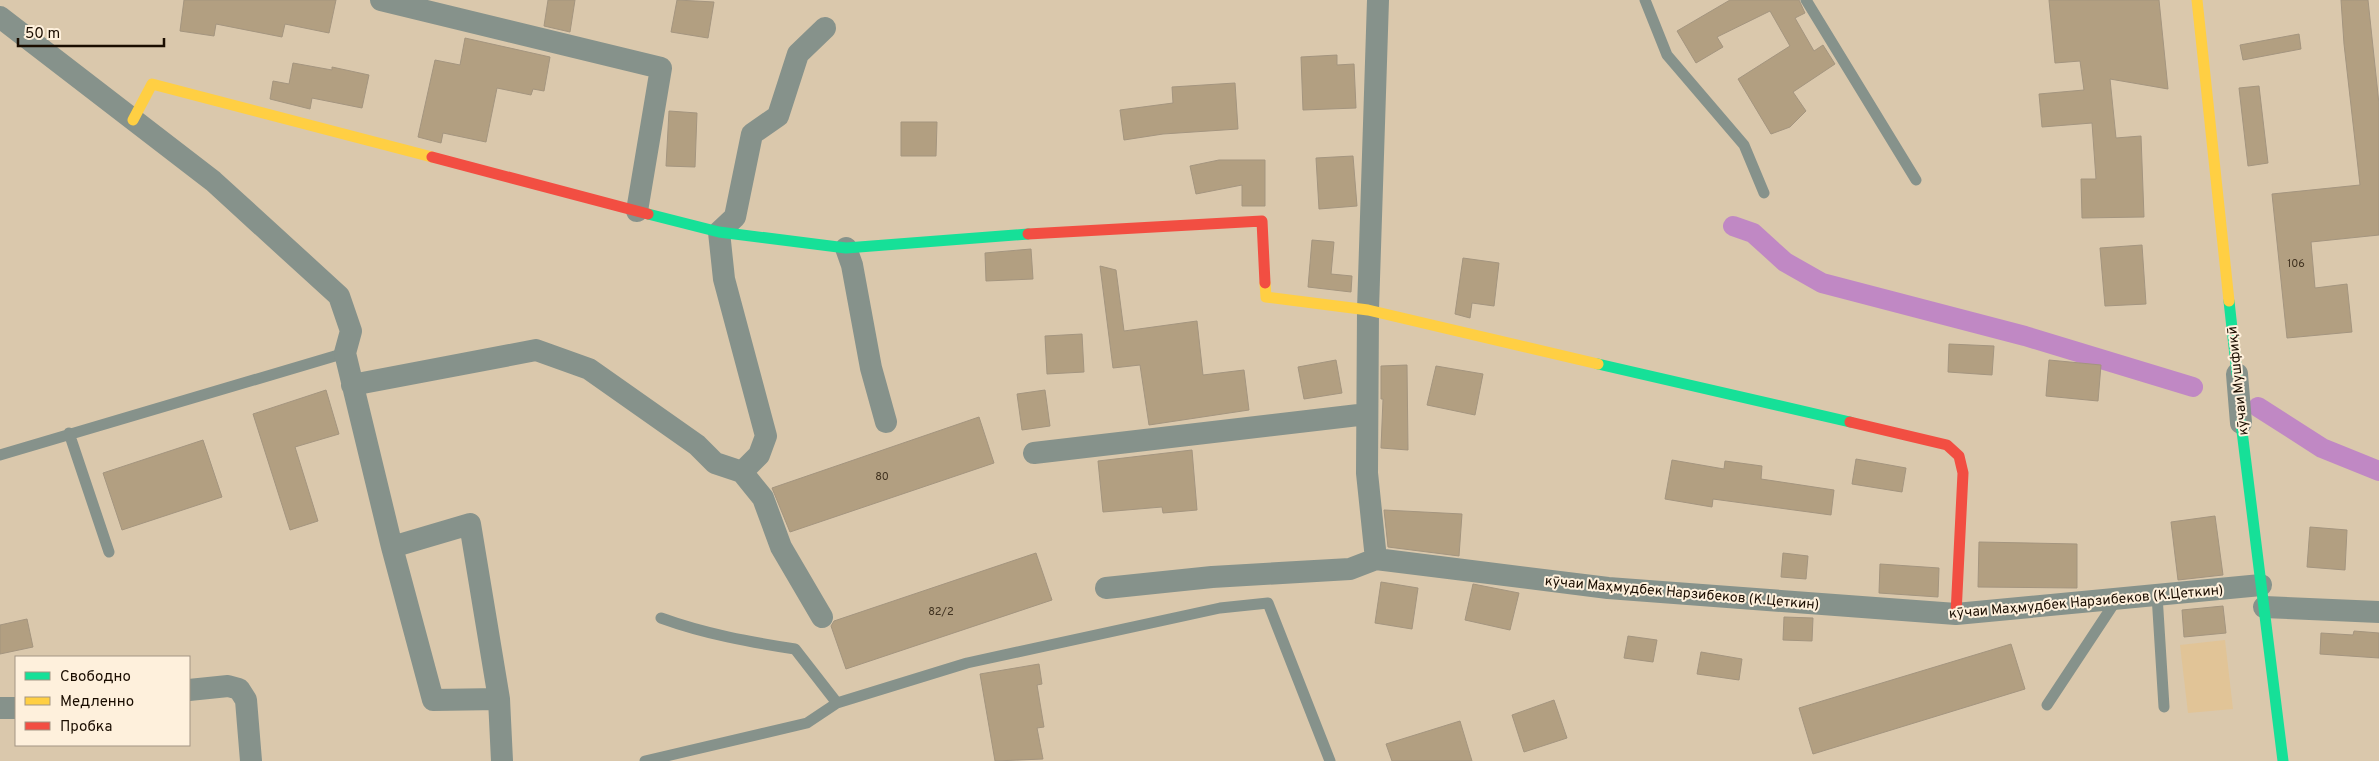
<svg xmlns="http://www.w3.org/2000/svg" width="2379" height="761" font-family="Overpass,sans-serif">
<rect width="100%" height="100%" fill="#dac8ac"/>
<path fill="#e1c497" d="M2225 640 2233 709 2188 713 2180 645Z"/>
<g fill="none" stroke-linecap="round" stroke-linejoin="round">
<path stroke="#c088c4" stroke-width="20" d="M1733 226 1753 233 1785 262 1822 283 2025 336 2193 387
M2258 407 2322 448 2379 471"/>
</g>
<path fill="#b29f81" stroke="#a4957f" d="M184 0H336L329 33 285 24 282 37 216 24 214 36 180 31Z
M548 0H575L570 32 544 26Z
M677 0 714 2 708 38 671 32Z
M1730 0H1799L1805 13 1795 18 1814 51 1823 45 1835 64 1793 92 1806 111 1790 127 1771 134 1738 79 1790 46 1770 11 1717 37 1723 47 1696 63 1677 31Z
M2049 0H2159L2168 89 2110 79 2116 138 2141 136 2144 217 2082 218 2081 179H2096L2092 123 2042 127 2039 94 2084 90 2080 61 2055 63Z
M2341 0H2368L2379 104V235L2311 242 2315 288 2347 284 2352 332 2287 338 2272 194 2360 185 2344 44Z
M2299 34 2301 49 2243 60 2240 45Z
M465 38 550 57 544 91 533 89 531 95 497 88 486 142 443 133 441 143 418 137 435 60 460 65Z
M1337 55V65L1354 64 1356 108 1303 110 1301 57Z
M293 63 332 70V67L369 75 362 108 312 98 310 109 270 99 273 81 289 84Z
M1235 83 1238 129 1163 134 1124 140 1120 110 1173 103 1172 87Z
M2259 86 2268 163 2248 166 2239 88Z
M669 111 697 113 695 167 666 166Z
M901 122H937L936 156H901Z
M1353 156 1357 206 1319 209 1316 158Z
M1219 160H1265V206H1242V185L1196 194 1190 166Z
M1312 240 1334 242 1331 274 1352 276 1351 292 1308 287Z
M2142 245 2146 304 2105 306 2100 248Z
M1031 249 1033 279 986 281 985 253Z
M1463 258 1499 263 1494 306 1472 303 1470 318 1455 314Z
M1100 266 1116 270 1124 331 1197 321 1203 375 1244 370 1249 410 1149 425 1140 365 1113 368Z
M1082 334 1084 372 1047 374 1045 336Z
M1949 344 1994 346 1992 375 1948 372Z
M1336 360 1342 393 1304 399 1298 367Z
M2049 360 2101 365 2098 401 2046 396Z
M1407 365 1408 450 1381 448 1383 399H1381V366Z
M1436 366 1483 374 1475 415 1427 405Z
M326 390 339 434 295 447 318 521 290 530 253 414Z
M1045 390 1050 426 1022 430 1017 394Z
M979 417 994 463 790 532 772 488Z
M203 440 222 497 122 530 103 473Z
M1192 450 1197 510 1163 513 1162 507 1103 512 1098 461Z
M1856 459 1906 468 1902 492 1852 484Z
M1672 460 1724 469 1725 461 1762 466 1761 479 1834 490 1831 515 1713 499 1712 507 1665 499Z
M1384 510 1462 514 1459 556 1388 547Z
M2215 516 2223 575 2178 580 2171 522Z
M2310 527 2347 530 2345 570 2307 567Z
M1979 542 2077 544V588L1978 587Z
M1036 553 1052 600 846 669 831 626 834 621Z
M1783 553 1808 556 1806 579 1781 577Z
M1880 564 1939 568 1938 597 1879 593Z
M1381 582 1418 588 1412 629 1375 623Z
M1473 584 1519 593 1510 630 1465 620Z
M2223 606 2226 633 2184 637 2182 610Z
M1784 617 1813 618 1812 641 1783 640Z
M27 619 33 647 0 654V625Z
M2354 631 2379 633V658L2320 654 2321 633 2353 635Z
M1628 636 1657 640 1653 662 1624 658Z
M2011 644 2025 689 1813 754 1799 708Z
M1701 652 1742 659 1739 680 1697 674Z
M1039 664 1042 684 1037 685 1044 727 1037 728 1043 759 995 761 980 674Z
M1554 700 1567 738 1524 752 1512 715Z
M1460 721 1472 761H1392L1386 744Z"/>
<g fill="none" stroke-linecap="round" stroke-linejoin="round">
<path stroke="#86928b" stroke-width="11" d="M1645 0 1667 55 1744 145 1764 193
M1806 0 1916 180
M69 433 109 552
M0 455 345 353
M2157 595 2164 707
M661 618C705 634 750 642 795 649L837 703 967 663 1220 608 1268 603 1330 761
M2047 705 2117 599
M645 761 807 723 837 703"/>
<path stroke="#86928b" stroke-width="22" d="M381 0 661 68 637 211
M0 17 213 181 339 296 351 331 345 353 392 547 433 700 499 699
M846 248 852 265 871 368 886 422
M2237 374 2241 423
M352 385 536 350 589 369 697 445 715 463 742 472 763 498 781 547 822 617
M1034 453 1367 414
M742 472 759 455 766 436 724 279 719 232 735 217 752 134 778 116 798 54 825 28
M392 547 470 524 499 699 502 761
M1376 559 1367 473 1368 310 1378 0
M1106 588 1212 577 1350 569 1376 559 1608 588 1956 614 2261 585
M2264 607 2379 612
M189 690 228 686 239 689 246 700 251 761
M0 708H16"/>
<path stroke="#16e098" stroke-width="11" d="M648 214 719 232 846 248 1028 234
M2229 301 2237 374
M1598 364 1850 422
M2241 423 2283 761"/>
<path stroke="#ffcf43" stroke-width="11" d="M2197 0 2229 301
M133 120 152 84 432 157
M1265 283 1266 297 1368 310 1598 364"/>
<path stroke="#f24e42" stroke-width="11" d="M432 157 648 214
M1028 234 1262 221 1265 283
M1850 422 1947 445 1959 456 1963 473 1956 614"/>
</g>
<g text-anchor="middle" stroke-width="4" stroke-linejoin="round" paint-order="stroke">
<g font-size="11" fill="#403220">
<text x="2296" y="267">106</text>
<text x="882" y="480">80</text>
<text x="941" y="615">82/2</text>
</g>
<g font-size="14" fill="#1a0d00" stroke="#fef0dc">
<text transform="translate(2237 381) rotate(-96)" y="5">кӯчаи Мушфиқӣ</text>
<text transform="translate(1682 592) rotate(5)" y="5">кӯчаи Маҳмудбек Нарзибеков (К.Цеткин)</text>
<text transform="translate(2086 601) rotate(-5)" y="5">кӯчаи Маҳмудбек Нарзибеков (К.Цеткин)</text>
</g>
</g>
<rect x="15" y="656" width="175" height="90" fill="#fef0dc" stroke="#a39584"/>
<rect x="25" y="672" width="25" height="8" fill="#16e098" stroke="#a39584"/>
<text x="60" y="681" font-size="15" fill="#1a0d00">Свободно</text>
<rect x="25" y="697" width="25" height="8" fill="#ffcf43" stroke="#a39584"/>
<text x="60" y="706" font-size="15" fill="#1a0d00">Медленно</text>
<rect x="25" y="722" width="25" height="8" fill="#f24e42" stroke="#a39584"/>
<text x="60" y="731" font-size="15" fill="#1a0d00">Пробка</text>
<path d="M18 38v8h146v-8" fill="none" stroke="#1a0d00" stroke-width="2.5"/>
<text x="25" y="38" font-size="15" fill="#1a0d00" stroke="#fef0dc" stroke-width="4" paint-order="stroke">50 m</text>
</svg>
